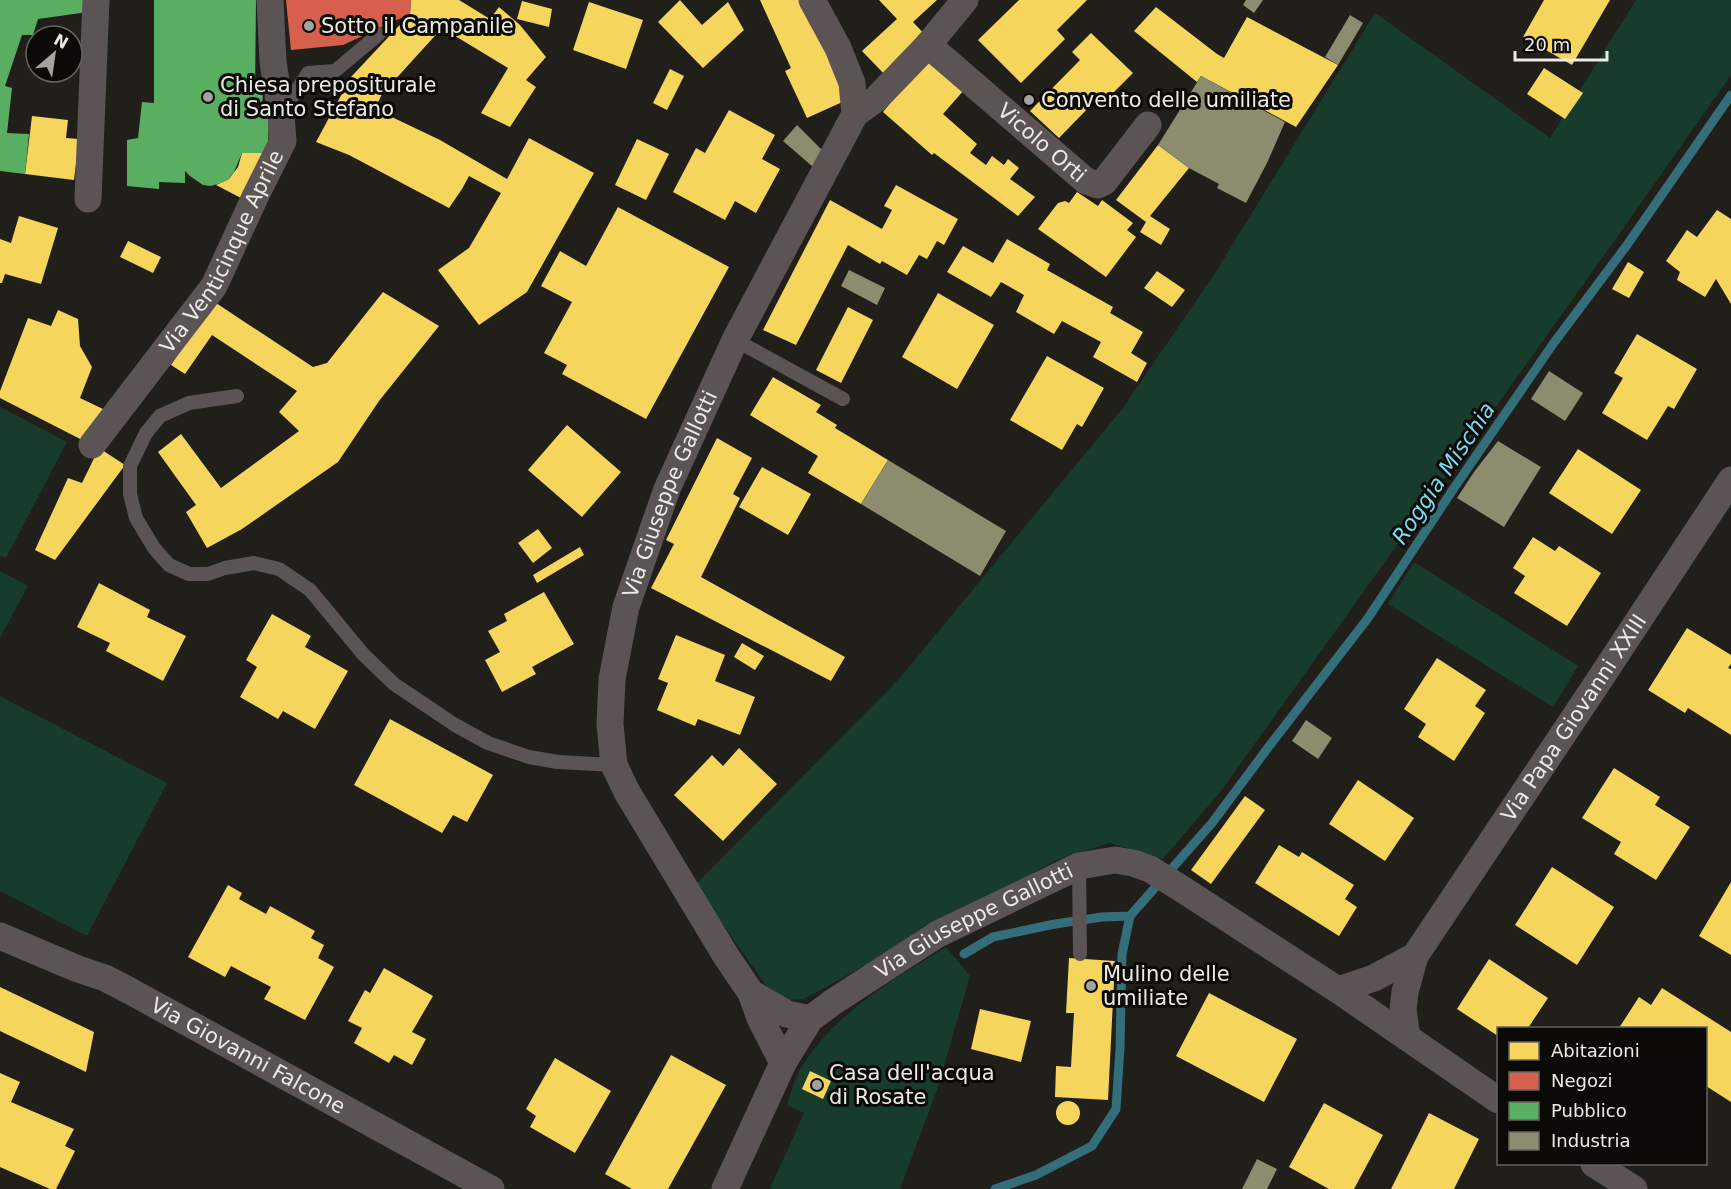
<svg xmlns="http://www.w3.org/2000/svg" width="1731" height="1189" font-family="'DejaVu Sans',sans-serif">
<rect width="100%" height="100%" fill="#201f1a"/>
<path fill="#183c2b" d="M1636 0H1731V75L1615 240 1221 791 1163 859 1110 843 1056 860 804 999 777 1001 695 885 899 679 1123 408 1215 273 1375 13 1550 138Z
M0 407 67 442 6 558 0 556Z
M1414 562 1578 666 1553 707 1388 604Z
M0 571 28 586 0 638Z
M0 696 167 783 87 936 0 891Z
M946 947 970 976 938 1087 900 1189H770L804 1113 787 1105C791 1092 795 1077 802 1066 836 1012 893 980 946 947Z"/>
<path fill="#f6d55c" d="M411 0H459L490 19 499 7 520 25 546 57 526 80 536 87 510 127 481 113 508 68 442 28 382 94 375 109 440 140 507 179 529 138 594 173 527 292 479 325 438 270 469 248 501 193 469 176 462 189 449 208 349 155 316 142 351 77 410 14Z
M680 0 702 25 728 2 744 30 703 68 658 22Z
M760 0H802L849 99 807 118 785 71 791 68Z
M879 0H937L913 22 929 39 887 77 862 51 897 19Z
M1019 0H1087L1057 30 1065 39 1021 83 978 40Z
M1544 0H1610L1572 65 1523 37Z
M522 1 552 9 549 27 517 19Z
M589 2 643 20 626 69 573 50Z
M1156 7 1217 54 1224 58 1247 17 1338 65 1296 127 1201 76 1197 82 1134 31Z
M1091 33 1133 73 1100 106 1095 101 1059 138 1030 111 1080 60 1072 52Z
M925 60 964 90 943 114 977 144 970 153 986 165 992 156 1004 165 1008 159 1019 168 1010 179 1035 197 1018 216 934 153 932 155 883 112Z
M1544 68 1583 93 1565 119 1527 94Z
M670 69 684 76 667 110 653 103Z
M729 110 775 135 762 159 780 169 756 213 735 201 725 220 673 192 696 148 705 153Z
M32 116 68 120 66 138 79 139 74 180 25 174Z
M637 139 669 154 646 200 615 185Z
M1158 145 1189 168 1150 216 1170 229 1161 245 1140 232 1146 222 1116 200Z
M242 153H263L241 198 216 185 229 179 238 167Z
M896 185 958 219 944 245 937 241 927 259 919 255 907 275 882 261 880 264 848 245 796 345 763 330 830 200 882 229 892 210 884 206Z
M1077 192 1098 206 1102 200 1133 223 1127 230 1136 237 1106 277 1038 229 1058 203 1065 201 1069 203Z
M618 207 729 267 646 419 562 374 567 365 544 353 572 302 541 286 560 251 586 266Z
M1717 210 1731 219V304L1716 279 1705 297 1677 280 1680 272 1666 261 1687 230 1697 237Z
M19 216 58 228 41 284 5 274 2 283H0V239L11 243Z
M1007 239 1050 264 1047 270 1113 307 1110 313 1143 332 1131 353 1147 363 1137 382 1093 357 1101 342 1062 321 1054 334 1016 312 1024 295 1001 282 991 297 947 272 963 246 993 263Z
M128 241 161 257 153 273 120 257Z
M1628 262 1644 272 1629 298 1612 289Z
M1157 271 1185 290 1172 307 1144 288Z
M383 292 439 326 379 401 338 462 242 529 207 548 186 512 196 505 158 452 181 434 221 488 299 431 279 412 297 391 212 335 185 374 171 365 213 301 313 367 327 363Z
M938 293 994 325 957 389 902 357Z
M848 307 873 320 841 383 816 370Z
M58 310 78 319 80 346 92 367 80 398 105 410 88 443 0 398V391L28 318 51 326Z
M1637 334 1697 369 1674 409 1668 406 1647 440 1602 413 1623 378 1614 373Z
M1047 356 1104 388 1082 427 1077 424 1062 450 1010 420Z
M773 377 821 405 816 412 837 425 835 428 888 460 861 504 808 473 818 456 750 415Z
M567 425 621 472 582 517 528 470Z
M717 438 752 458 733 494 740 498 701 577 845 657 831 681 651 588 674 544 666 540Z
M99 448 125 465 55 560 35 550 68 478 82 483Z
M1578 449 1641 490 1612 534 1549 493Z
M762 467 811 494 788 535 739 507Z
M538 529 552 548 533 563 518 543Z
M1533 537 1555 551 1559 546 1601 573 1567 626 1514 593 1525 576 1513 568Z
M580 547 584 555 537 583 533 575Z
M99 583 150 610 147 617 186 636 163 681 106 651 110 643 77 627Z
M544 592 574 644 532 667 536 674 502 692 485 660 500 652 488 631 507 621 504 614Z
M272 614 311 636 305 647 348 671 315 729 283 711 278 719 240 697 257 667 246 660Z
M1687 628 1731 655V664L1728 668 1731 669V735L1688 708 1685 713 1648 690Z
M676 635 725 655 715 681 755 697 740 735 698 719 695 726 657 710 668 683 658 679Z
M742 643 764 656 755 670 734 657Z
M1437 658 1486 690 1475 706 1485 713 1454 761 1418 737 1426 724 1404 709Z
M390 719 493 775 467 822 453 815 442 833 354 785Z
M739 748 777 784 723 841 674 795 712 755 723 766Z
M1614 768 1660 797 1655 805 1690 827 1656 880 1614 854 1621 842 1582 818Z
M1358 780 1414 818 1385 861 1329 824Z
M1245 796 1265 810 1211 884 1191 870Z
M1279 845 1299 857 1302 852 1354 885 1345 899 1357 907 1339 936 1255 883Z
M1552 867 1614 907 1577 965 1515 925Z
M1731 882V955L1699 936Z
M228 885 242 893 239 899 266 914 270 906 315 931 311 938 324 945 318 958 334 967 305 1020 264 999 271 987 231 966 225 977 188 957Z
M1069 958 1115 961 1108 1100 1055 1097 1056 1066 1071 1067 1074 1013H1066Z
M1489 959 1548 998 1528 1028H1498V1036L1457 1009Z
M384 968 433 996 412 1032 426 1039 412 1065 394 1055 389 1063 354 1043 362 1028 348 1021 365 990 370 993Z
M0 987 94 1032 86 1072 0 1031Z
M1662 988 1731 1032V1102L1706 1086V1028H1619L1639 997 1651 1005Z
M1209 993 1297 1039 1264 1102 1176 1056Z
M980 1009 1031 1021 1021 1062 971 1049Z
M671 1055 726 1085 668 1189H632L605 1174Z
M555 1058 611 1091 575 1153 530 1127 536 1116 526 1109Z
M810 1071 831 1081 823 1099 802 1089Z
M0 1073 20 1082 11 1102 74 1129 65 1146 75 1151 56 1189H50L0 1167Z
M1056 1113a12 12 0 1 1 24 0a12 12 0 1 1-24 0Z
M1324 1103 1383 1135 1354 1189H1329L1289 1167Z
M1429 1113 1479 1139 1454 1189H1391Z"/>
<path fill="#d6604d" d="M286 0H411L410 14 343 45 291 50Z"/>
<path fill="#5aae61" d="M0 0H87L88 12 38 19 33 35H22L5 86 12 88 7 133 29 134 25 174 0 171Z
M154 0H256L255 90 263 91 262 106 269 108 268 153H242L234 172 229 179 221 183 211 186 203 185 190 176 185 171V183L159 182V189L127 186V140L138 138 142 102 154 103Z"/>
<path fill="#8c8c6e" d="M1246 0H1263L1254 13 1243 5Z
M1350 15 1363 23 1338 65 1325 57Z
M1201 76 1285 122 1267 163 1246 203 1217 188 1219 184 1189 168 1158 145Z
M797 125 822 150 813 167 783 141Z
M849 270 885 288 877 305 841 286Z
M1549 371 1583 393 1565 421 1531 399Z
M1498 441 1541 467 1504 527 1457 498 1474 472Z
M888 460 1006 531 980 576 861 504Z
M1306 720 1332 738 1318 759 1292 741Z
M1257 1159 1277 1169 1267 1189H1242Z"/>
<g fill="none" stroke-linecap="round" stroke-linejoin="round">
<path stroke="#346e7a" stroke-width="9" d="M964 954 993 937 1055 924 1102 917 1130 916
M995 1189 1036 1175 1092 1146 1116 1109 1120 1048 1122 954 1130 916 1212 823 1270 745 1368 618 1454 488 1553 344 1627 245 1731 95"/>
<path stroke="#5c5454" stroke-width="14" d="M283 111 308 73 335 71 379 34
M735 340 843 399
M237 396 189 403 160 416 146 433 130 466V494L136 518 154 548 169 565 189 574H208L225 568 254 563 279 569 310 590 363 654 394 684 455 725 488 743 529 757 558 762 614 765
M1079 866 1080 954"/>
<g stroke="#5c5454" stroke-width="27">
<path id="s1" d="M928 45 1086 181 1098 185 1104 182 1148 125"/>
<path d="M855 114 876 99 928 45 965 0"/>
<path d="M88 199 96 0"/>
<path id="s2" d="M92 445 214 286 255 197 283 141 281 115 273 62 270 0"/>
<path id="s3" d="M0 936 78 969 105 978 130 991 491 1189"/>
<path d="M1338 990 1374 978 1415 956"/>
<path d="M751 993 787 1014 810 1019"/>
<path id="s4" d="M1407 1037 1403 1010 1405 992 1415 956 1596 685 1731 480"/>
<path id="s5" d="M783 1063 760 1018 751 993 726 956 627 792 614 765 610 724 612 679 626 607 667 489 735 340 855 114 852 83 838 48 812 0"/>
<path d="M1594 1164 1634 1189"/>
<path id="s6" d="M725 1189 783 1063 810 1019 833 1002 938 934 1079 866 1115 860 1133 863 1150 869 1182 889 1338 990 1498 1100"/>
</g>
</g>
<g fill="#a4a39d" stroke="#0b0a07" stroke-width="2">
<circle cx="309" cy="26" r="6"/>
<circle cx="208" cy="97" r="6"/>
<circle cx="1029" cy="100" r="6"/>
<circle cx="1091" cy="986" r="6"/>
<circle cx="817" cy="1085" r="6"/>
</g>
<g text-anchor="middle" stroke-width="6" stroke-linejoin="round" paint-order="stroke">
<g font-size="21" fill="#ebeae4" stroke="#0b0a07" text-anchor="start">
<text x="321" y="33">Sotto il Campanile</text>
<text x="220" y="92">Chiesa prepositurale<tspan x="220" dy="24">di Santo Stefano</tspan></text>
<text x="1041" y="107">Convento delle umiliate</text>
<text x="1103" y="981">Mulino delle<tspan x="1103" dy="24">umiliate</tspan></text>
<text x="829" y="1080">Casa dell'acqua<tspan x="829" dy="24">di Rosate</tspan></text>
</g>
<g font-size="21" fill="#ebeae4" stroke="#0b0a07">
<text dy="7" stroke="none"><textPath href="#s1" startOffset="150">Vicolo Orti</textPath></text>
<text dy="7" stroke="none"><textPath href="#s2" startOffset="234">Via Venticinque Aprile</textPath></text>
<text dy="7" stroke="none"><textPath href="#s5" startOffset="624">Via Giuseppe Gallotti</textPath></text>
<text dy="7" stroke="none"><textPath href="#s4" startOffset="369">Via Papa Giovanni XXIII</textPath></text>
<text dy="7" stroke="none"><textPath href="#s6" startOffset="382">Via Giuseppe Gallotti</textPath></text>
<text dy="7" stroke="none"><textPath href="#s3" startOffset="276">Via Giovanni Falcone</textPath></text>
</g>
<g font-size="22" font-style="italic" fill="#78dbf1" stroke="#0b0a07">
<text transform="translate(1443 473) rotate(-56)" y="8">Roggia Mischia</text>
</g>
</g>
<rect x="1497" y="1027" width="210" height="138" fill="#0b0a07" stroke="#65645f" stroke-width="1.5"/>
<rect x="1509" y="1042" width="30" height="18" fill="#f6d55c" stroke="#65645f" stroke-width="1.5"/>
<text x="1551" y="1057" font-size="18" fill="#ebeae4">Abitazioni</text>
<rect x="1509" y="1072" width="30" height="18" fill="#d6604d" stroke="#65645f" stroke-width="1.5"/>
<text x="1551" y="1087" font-size="18" fill="#ebeae4">Negozi</text>
<rect x="1509" y="1102" width="30" height="18" fill="#5aae61" stroke="#65645f" stroke-width="1.5"/>
<text x="1551" y="1117" font-size="18" fill="#ebeae4">Pubblico</text>
<rect x="1509" y="1132" width="30" height="18" fill="#8c8c6e" stroke="#65645f" stroke-width="1.5"/>
<text x="1551" y="1147" font-size="18" fill="#ebeae4">Industria</text>
<g transform="translate(54 54) rotate(29)"><circle r="28" fill="#0b0a07" stroke="#65645f" stroke-width="1.5"/>
<path d="M0-4.5L10 22L0 15L-10 22Z" fill="#a4a39d"/>
<text y="-9" font-size="16" font-weight="bold" text-anchor="middle" fill="#ebeae4">N</text>
</g>
<path d="M1515 51v9h92v-9" fill="none" stroke="#ebeae4" stroke-width="3"/>
<text x="1524" y="51" font-size="18" fill="#ebeae4" stroke="#0b0a07" stroke-width="4.5" paint-order="stroke">20 m</text>
</svg>
